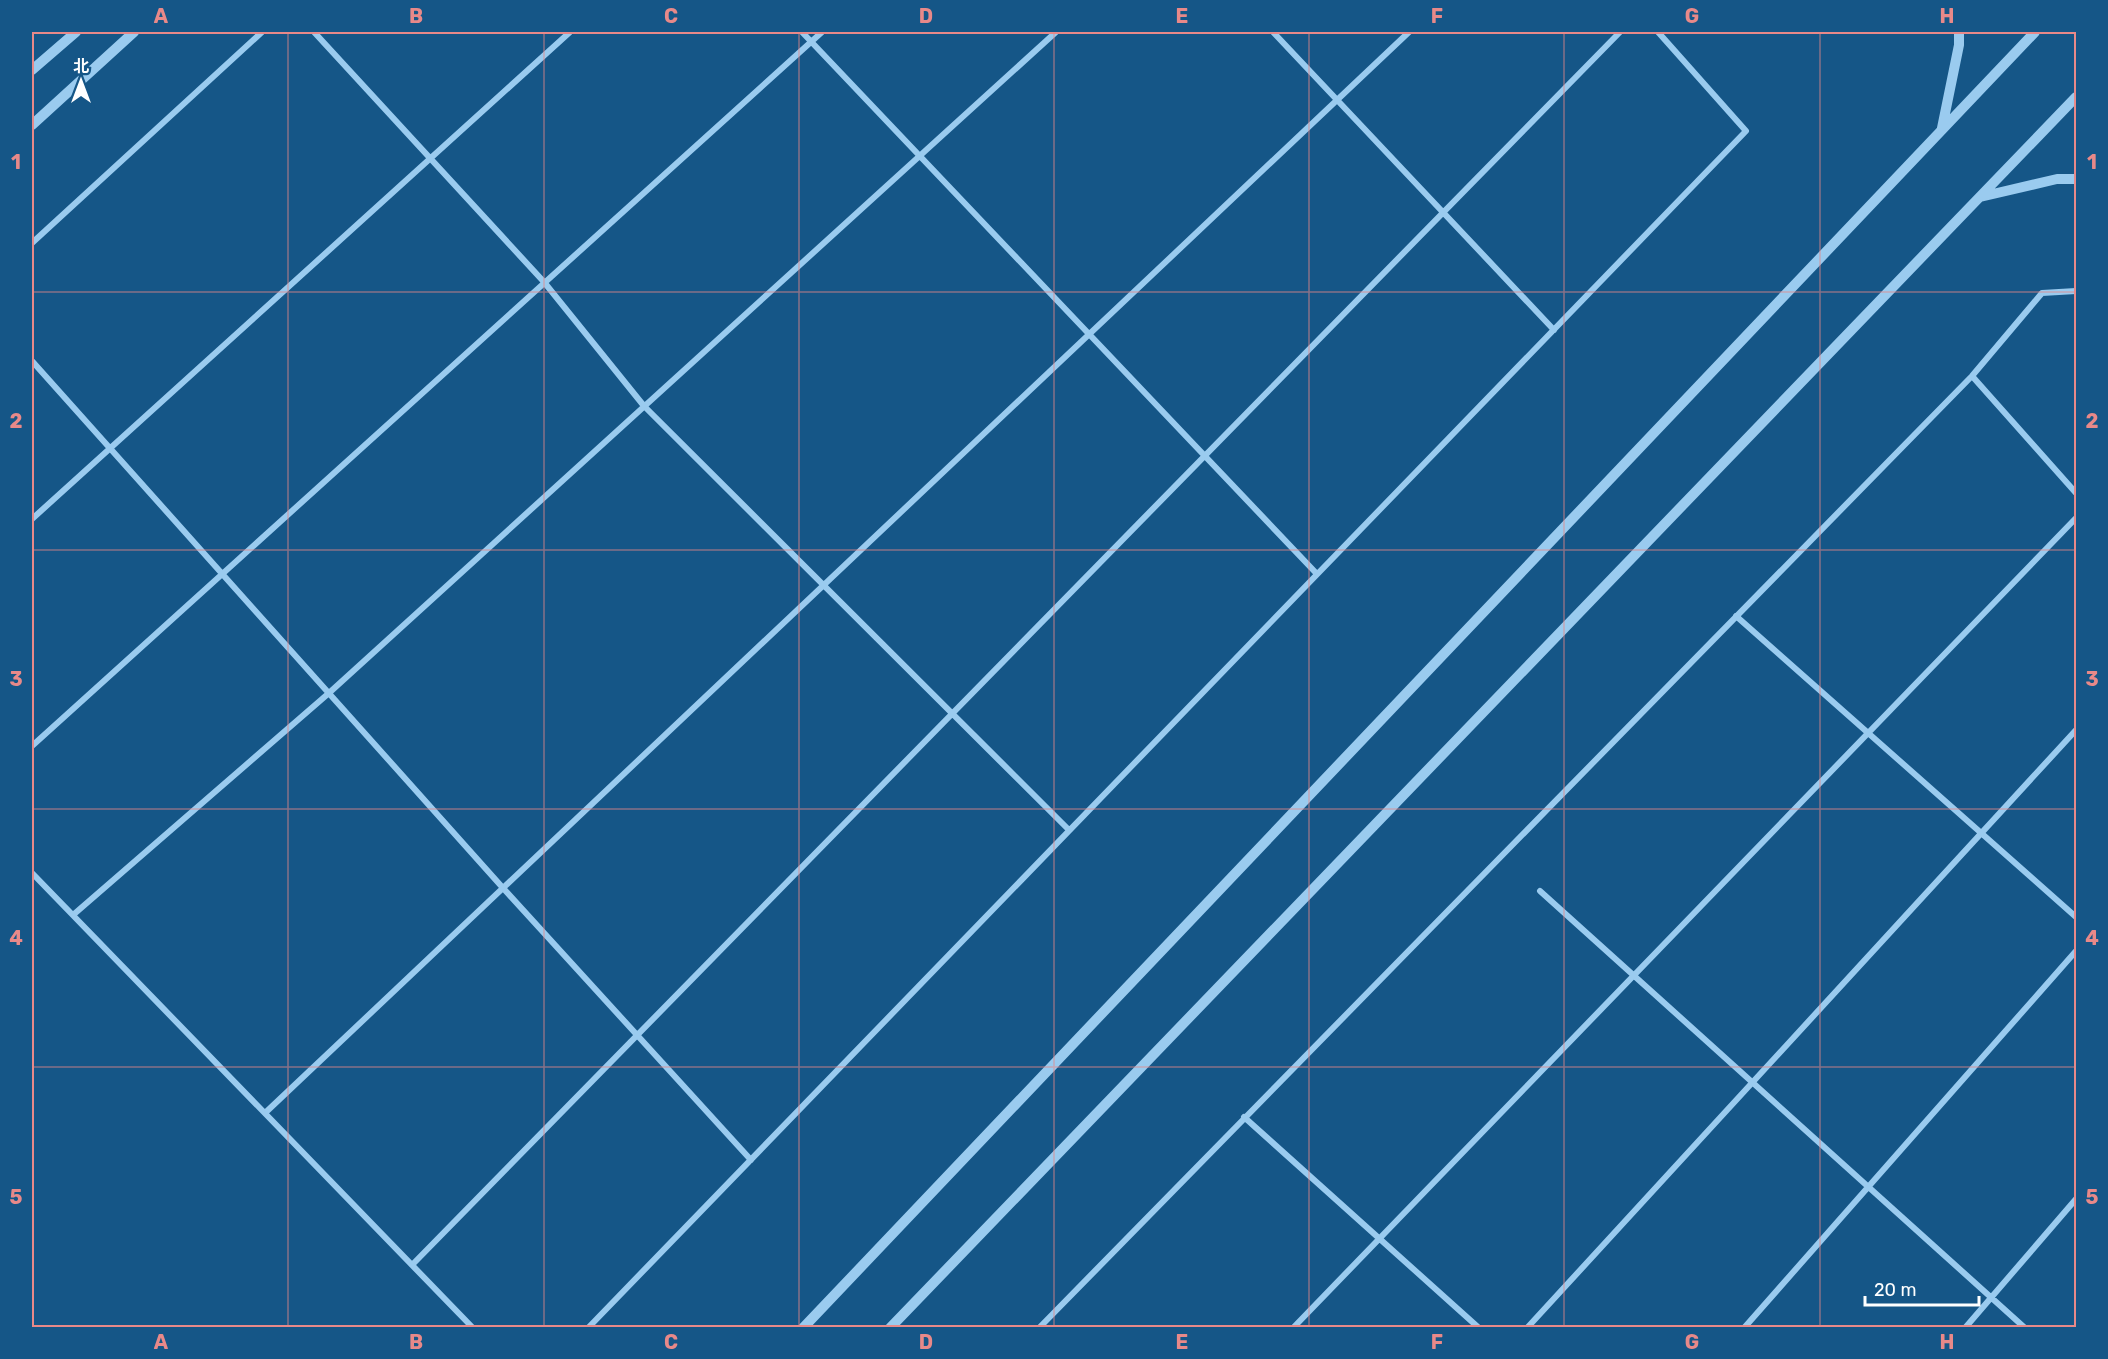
<svg xmlns="http://www.w3.org/2000/svg" width="2108" height="1359" font-family="Rubik,'Noto Sans SC',sans-serif">
<rect width="100%" height="100%" fill="#155687"/>
<g fill="none" stroke-linecap="round" stroke-linejoin="round">
<path stroke="#9acbef" stroke-width="6" d="M314 32 544 282 644 406 1069 830
M802 32 1317 574
M1273 32 1554 330
M32 243 262 32
M32 361 503 888 751 1160
M1972 376 2076 493
M32 519 570 32
M1736 616 2076 917
M32 746 822 32
M32 873 473 1328
M1540 891 2025 1328
M73 915 329 693 1056 32
M265 1113 1409 32
M1244 1117 1479 1328
M412 1265 1620 32
M588 1328 1746 131 1658 32
M1039 1328 1972 376 2042 293 2076 291
M1293 1328 2076 518
M1527 1328 2076 730
M1744 1328 2076 951
M1965 1328 2076 1199"/>
<path stroke="#9acbef" stroke-width="10" d="M32 70 76 32
M32 125 134 32
M1942 128 1959 45V32
M1980 197 2057 179H2076
M803 1328 2035 32
M890 1328 2076 97"/>
</g>
<path fill="none" stroke="#e88989" stroke-width="1.5" stroke-opacity="0.55" d="M288 32V1328M544 32V1328M799 32V1328M1054 32V1328M1309 32V1328M1564 32V1328M1820 32V1328M32 292H2076M32 550H2076M32 809H2076M32 1067H2076"/>
<rect width="2108" height="1359" fill="none" stroke="#155687" stroke-width="66"/>
<g transform="translate(81 81)" stroke="#155687" stroke-width="4.5" paint-order="stroke">
<path d="M0-4.5L10 22L0 15L-10 22Z" fill="#ffffff"/>
<text y="-9" font-size="16" font-weight="bold" text-anchor="middle" fill="#ffffff">北</text>
</g>
<path d="M1865 1296v9h114v-9" fill="none" stroke="#ffffff" stroke-width="3"/>
<text x="1874" y="1296" font-size="18" fill="#ffffff" stroke="#155687" stroke-width="4.5" paint-order="stroke">20 m</text>
<rect x="33" y="33" width="2042" height="1293" fill="none" stroke="#e88989" stroke-width="2"/>
<g font-size="20" text-anchor="middle" font-weight="bold" fill="#e88989">
<text x="161" y="23">A</text>
<text x="416" y="23">B</text>
<text x="671" y="23">C</text>
<text x="926" y="23">D</text>
<text x="1182" y="23">E</text>
<text x="1437" y="23">F</text>
<text x="1692" y="23">G</text>
<text x="1947" y="23">H</text>
<text x="16" y="169">1</text>
<text x="2092" y="169">1</text>
<text x="16" y="428">2</text>
<text x="2092" y="428">2</text>
<text x="16" y="686">3</text>
<text x="2092" y="686">3</text>
<text x="16" y="945">4</text>
<text x="2092" y="945">4</text>
<text x="16" y="1204">5</text>
<text x="2092" y="1204">5</text>
<text x="161" y="1349">A</text>
<text x="416" y="1349">B</text>
<text x="671" y="1349">C</text>
<text x="926" y="1349">D</text>
<text x="1182" y="1349">E</text>
<text x="1437" y="1349">F</text>
<text x="1692" y="1349">G</text>
<text x="1947" y="1349">H</text>
</g>
</svg>
